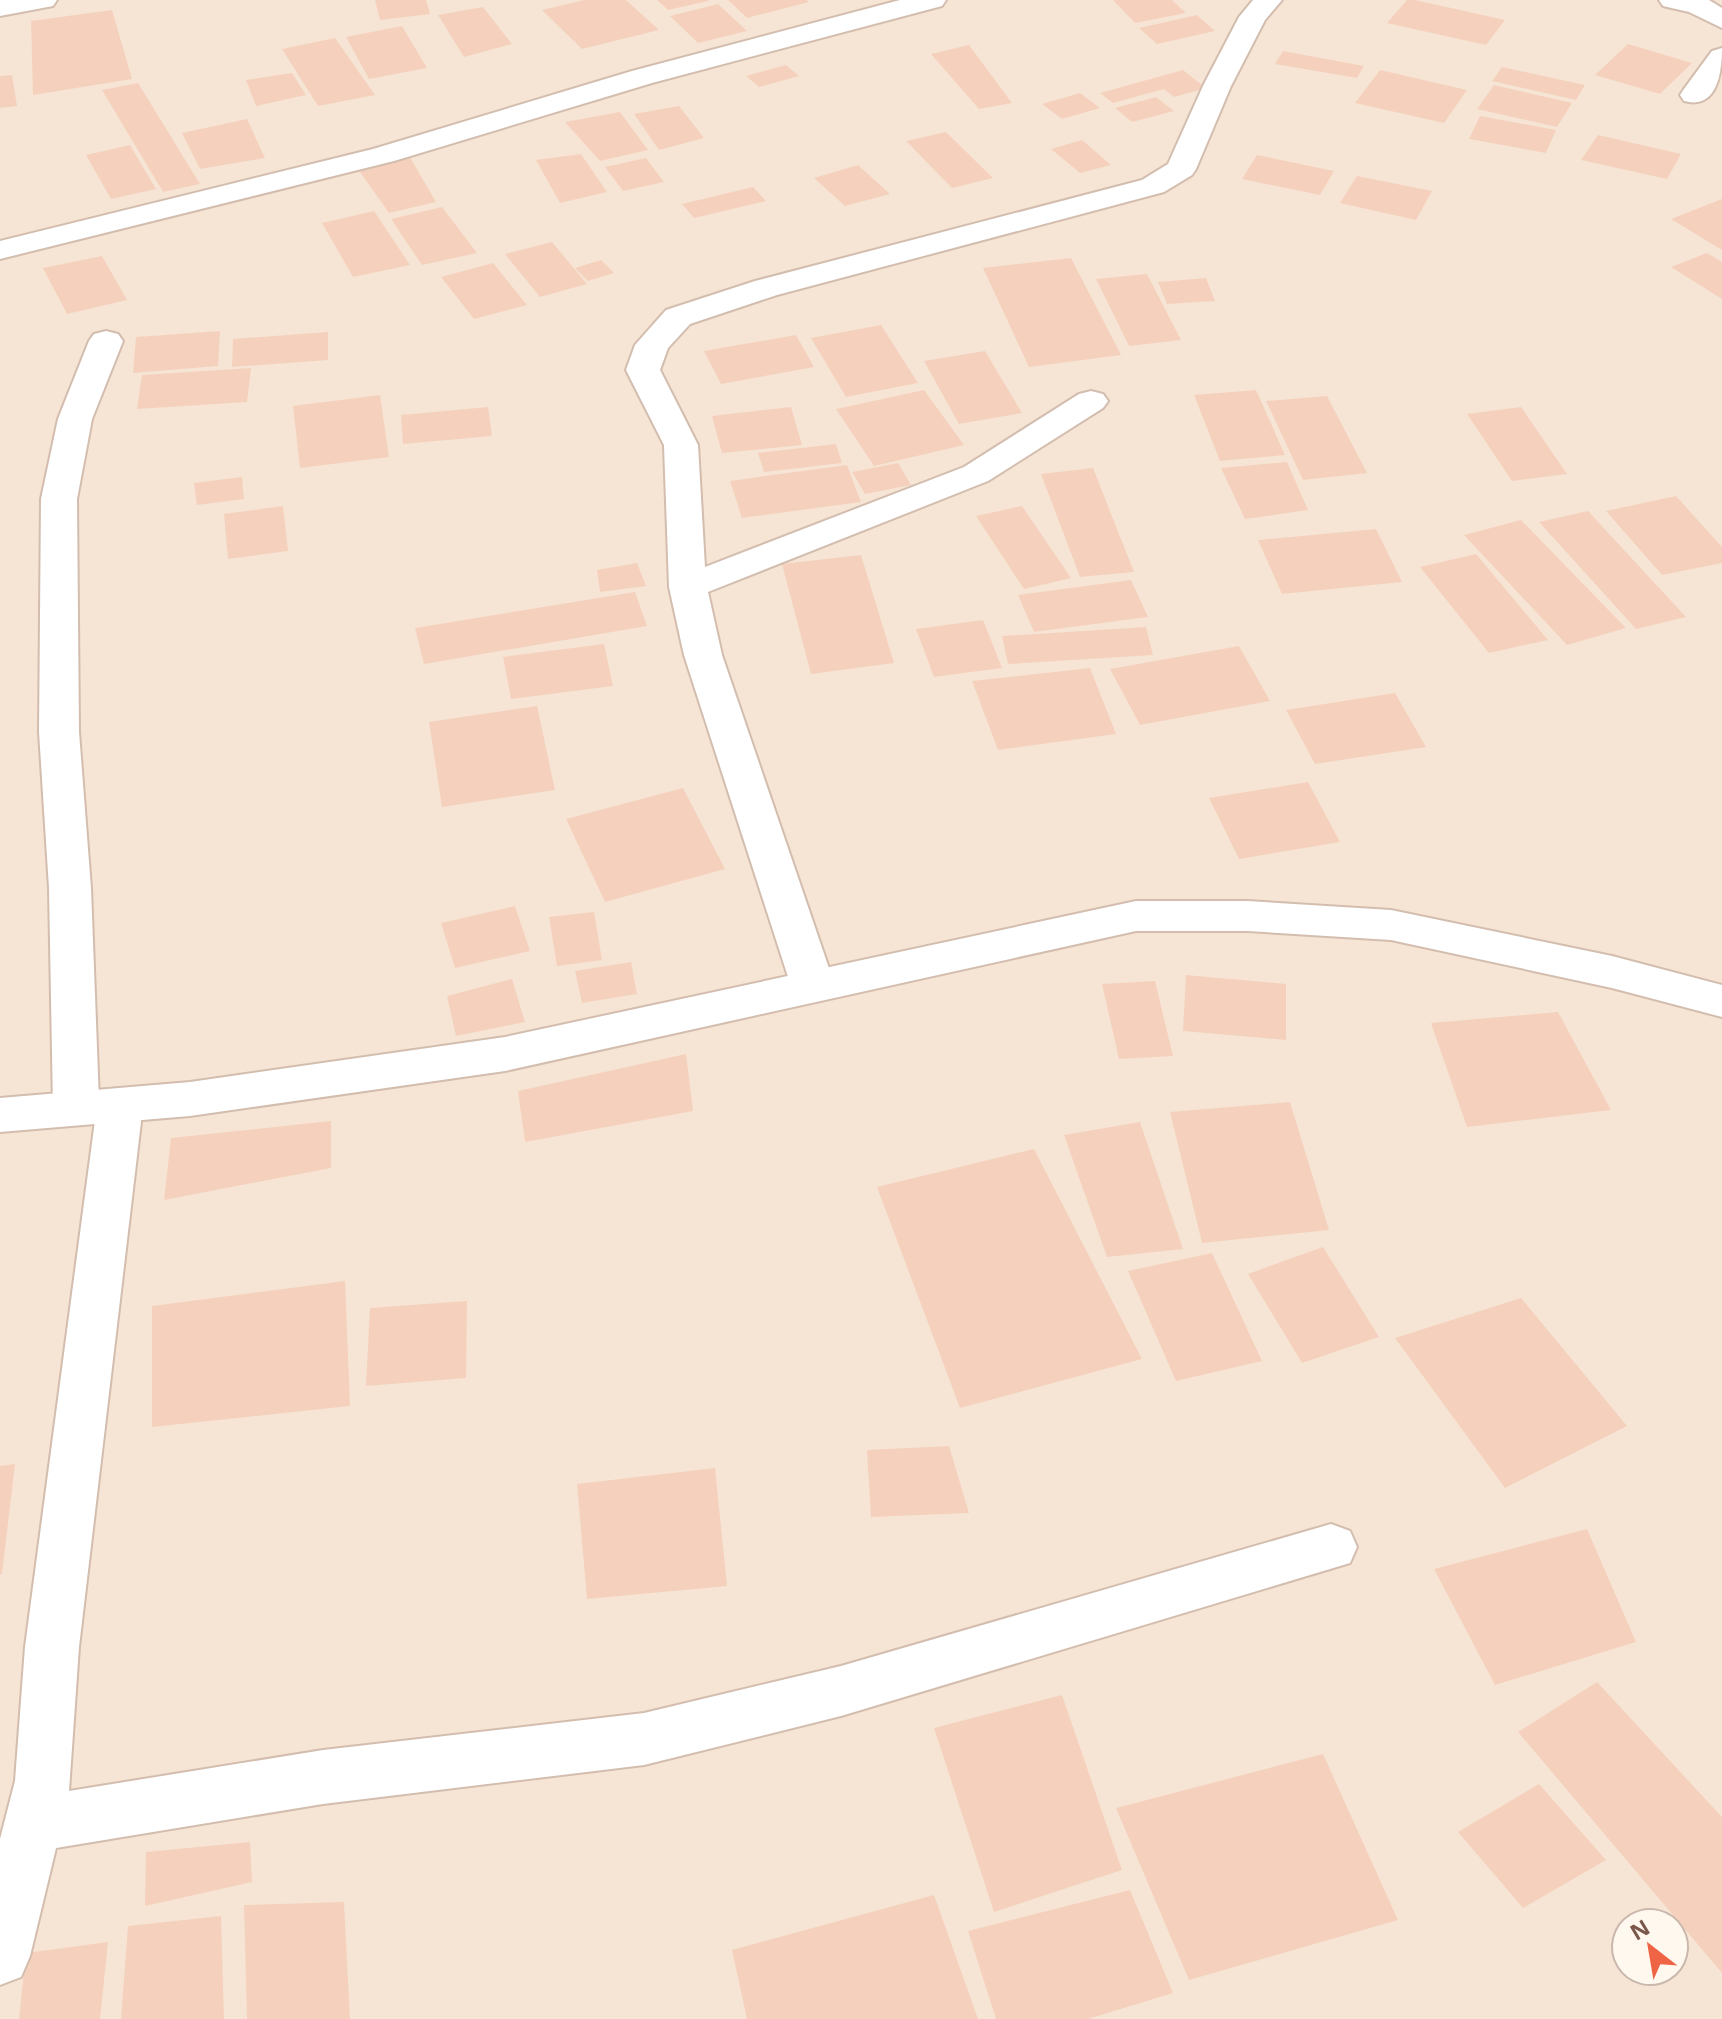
<svg xmlns="http://www.w3.org/2000/svg" width="1722" height="2019" font-family="'Noto Sans',sans-serif">
<rect width="100%" height="100%" fill="#fef4e7"/>
<path fill="#f6e5d5" fill-rule="evenodd" d="M0 0H1722V2019H0ZM1626 1923H1674V1971H1626Z"/>
<path fill="#f5d1bd" d="M375 0H426L430 14 380 20Z
M584 0H626L659 30 582 49 542 10Z
M657 0H708V1L668 10Z
M728 0H806L809 2 747 18Z
M1113 0H1172L1186 13 1135 23Z
M1407 0H1415L1505 20 1486 45 1387 23Z
M718 4 747 31 698 43 670 16Z
M483 7 512 44 464 57 438 15Z
M112 10 132 79 33 95 31 21Z
M1197 15 1215 31 1157 44 1139 28Z
M402 26 427 68 369 79 346 37Z
M335 38 375 95 318 106 282 49Z
M1628 44 1692 63 1660 94 1595 75Z
M969 45 1012 103 979 109 931 54Z
M1283 51 1364 66 1357 78 1275 64Z
M786 65 799 76 759 87 746 76Z
M1502 67 1585 85 1576 100 1492 81Z
M1183 70 1206 88 1174 97 1164 89 1113 103 1100 93Z
M1380 70 1467 90 1444 123 1355 103Z
M292 73 306 95 256 106 246 80Z
M12 75 17 106 0 108V76Z
M138 83 200 184 163 192 102 90Z
M1494 85 1572 103 1557 127 1477 109Z
M1080 93 1100 108 1062 119 1042 104Z
M1156 97 1174 111 1132 122 1115 108Z
M679 106 704 138 659 150 634 114Z
M620 112 648 150 600 161 565 122Z
M1480 116 1556 130 1546 153 1469 139Z
M247 119 265 158 200 169 182 133Z
M946 132 993 178 952 188 906 141Z
M1598 135 1681 154 1667 179 1581 160Z
M1082 140 1111 165 1080 173 1051 149Z
M130 145 156 189 111 199 86 155Z
M408 154 436 202 389 213 355 165Z
M581 154 607 192 560 203 536 160Z
M1257 155 1334 171 1320 195 1242 179Z
M646 158 664 182 623 191 605 167Z
M858 165 890 194 845 206 814 178Z
M1357 176 1432 191 1416 220 1340 203Z
M753 187 766 201 694 218 682 204Z
M1722 199V250L1671 219Z
M442 207 477 253 422 265 391 219Z
M374 211 410 265 353 277 322 223Z
M552 242 587 284 540 297 505 254Z
M1707 253 1722 262V299L1671 267Z
M102 256 127 300 67 314 43 268Z
M1071 258 1121 355 1029 367 983 268Z
M601 260 614 273 588 281 575 268Z
M493 263 527 305 474 319 441 277Z
M1147 274 1181 340 1129 346 1096 279Z
M1206 278 1215 301 1167 304 1158 282Z
M881 325 918 383 846 397 811 338Z
M220 331 218 366 133 373 136 337Z
M328 332V360L232 367 233 339Z
M796 335 814 367 721 384 704 351Z
M985 351 1022 413 959 424 924 361Z
M251 368 247 402 137 409 142 375Z
M924 390 964 445 874 466 836 409Z
M1256 390 1285 455 1220 461 1194 395Z
M380 395 389 457 300 468 293 406Z
M1327 396 1367 473 1303 480 1266 401Z
M488 407 492 436 403 444 401 415Z
M791 407 802 445 722 453 712 416Z
M1521 407 1567 474 1512 481 1467 414Z
M836 444 842 463 764 472 758 453Z
M1287 462 1308 510 1245 519 1221 468Z
M898 463 911 485 865 494 852 472Z
M847 465 861 502 742 518 730 481Z
M1093 468 1134 572 1080 577 1041 474Z
M242 477 244 499 197 505 194 483Z
M1676 496 1722 547V563L1662 575 1606 511Z
M283 506 288 551 228 559 224 514Z
M1022 506 1071 578 1024 589 976 516Z
M1588 511 1686 617 1636 629 1539 522Z
M1521 520 1626 628 1567 645 1464 535Z
M1376 529 1402 582 1282 594 1258 540Z
M1476 554 1548 640 1489 653 1420 567Z
M861 555 894 663 811 674 782 564Z
M637 563 646 586 600 592 597 570Z
M1131 580 1148 617 1034 632 1018 595Z
M635 592 647 626 424 664 415 628Z
M983 620 1002 668 934 677 916 629Z
M1146 627 1153 655 1008 664 1002 636Z
M604 644 613 686 511 699 503 657Z
M1239 646 1270 701 1140 725 1110 669Z
M1090 668 1116 734 998 750 972 681Z
M1395 693 1426 747 1315 764 1286 710Z
M537 706 555 790 442 807 429 722Z
M1308 782 1340 842 1239 859 1209 798Z
M683 788 725 869 605 902 566 819Z
M515 906 530 951 455 968 441 923Z
M594 912 602 960 557 966 549 917Z
M631 962 637 994 582 1003 575 971Z
M1186 975 1286 984V1040L1183 1031Z
M512 979 525 1022 456 1036 447 996Z
M1155 981 1173 1056 1119 1059 1102 984Z
M1558 1012 1611 1110 1467 1127 1431 1023Z
M686 1054 693 1111 525 1142 518 1091Z
M1290 1102 1329 1230 1202 1243 1170 1112Z
M331 1121V1168L164 1200 171 1138Z
M1140 1122 1183 1249 1107 1257 1064 1135Z
M1034 1149 1142 1359 960 1408 877 1187Z
M1323 1247 1379 1337 1302 1363 1248 1274Z
M1212 1253 1262 1361 1176 1381 1128 1271Z
M345 1281 350 1406 152 1427V1306Z
M1521 1298 1627 1426 1505 1488 1395 1338Z
M467 1301 466 1378 366 1386 370 1308Z
M949 1446 969 1513 871 1517 867 1450Z
M15 1464 2 1574H0V1466Z
M715 1468 727 1586 587 1599 577 1484Z
M1587 1529 1636 1642 1495 1685 1434 1569Z
M1597 1682 1722 1817V1973L1518 1732Z
M1062 1695 1122 1870 994 1912 934 1728Z
M1323 1754 1398 1920 1189 1980 1116 1808Z
M1539 1784 1606 1860 1523 1908 1458 1832Z
M250 1842 252 1882 145 1906 146 1852Z
M1130 1890 1173 1993 1088 2019H996L968 1931Z
M934 1895 978 2019H747L732 1950Z
M344 1902 350 2019H247L244 1905Z
M221 1916 224 2019H121L128 1926Z
M108 1942 100 2019H19L26 1953Z"/>
<g fill="none" stroke-linecap="round" stroke-linejoin="round">
<defs>
<path id="minor" d="M0 0H57L53 6 0 16Z
M900 0H946L942 6 652 83 394 161 0 259V241L373 149 632 71Z
M1253 0H1282L1265 20 1231 86 1196 169 1192 175 1164 192 777 295 690 324 668 348 660 370 698 445 705 567 964 467 1079 394 1091 391 1103 394 1108 401 1103 408 988 481 708 592 722 655 835 986 828 997 813 1002 798 997 791 986 684 655 669 587 664 445 626 370 635 345 666 310 755 281 1142 180 1168 164 1203 86 1239 17Z
M1659 0H1709L1722 8V28L1689 12 1663 6Z
M1722 48C1722 73 1717 110 1684 101L1680 95 1684 89 1712 51Z
M106 331 118 334 123 341 92 419 77 499 79 732 91 888 99 1102 104 1093 120 1088 136 1093 143 1105 79 1647 69 1791 323 1750 644 1713 841 1666 1331 1524 1350 1531 1357 1547 1350 1563 841 1716 644 1765 323 1804 56 1848 30 1956 21 1977 0 1985V1839L15 1781 25 1647 96 1113 92 1120 76 1125 60 1120 53 1108 49 888 39 732 41 499 58 419 89 341 94 334Z"/>
<path id="tertiary" d="M1136 901H1248L1391 910 1612 956 1722 985V1017L1612 988 1391 940 1248 931H1136L505 1071 190 1116 0 1132V1098L190 1082 505 1037Z"/>
</defs>
<use href="#minor" stroke="#d3bdae" stroke-width="4"/>
<use href="#tertiary" stroke="#d3bdae" stroke-width="4"/>
<use href="#minor" fill="#fff" fill-rule="evenodd"/>
<use href="#tertiary" fill="#fff" fill-rule="evenodd"/>
</g>
<g transform="translate(1650 1947) rotate(329)"><circle r="38" fill="#fff8ef" stroke="#cab8ad" stroke-width="2"/>
<path d="M0-6L14 30L0 20L-14 30Z" fill="#ef6445"/>
<text y="-12" font-size="22" font-weight="bold" text-anchor="middle" fill="#7a5849">N</text>
</g>
</svg>
